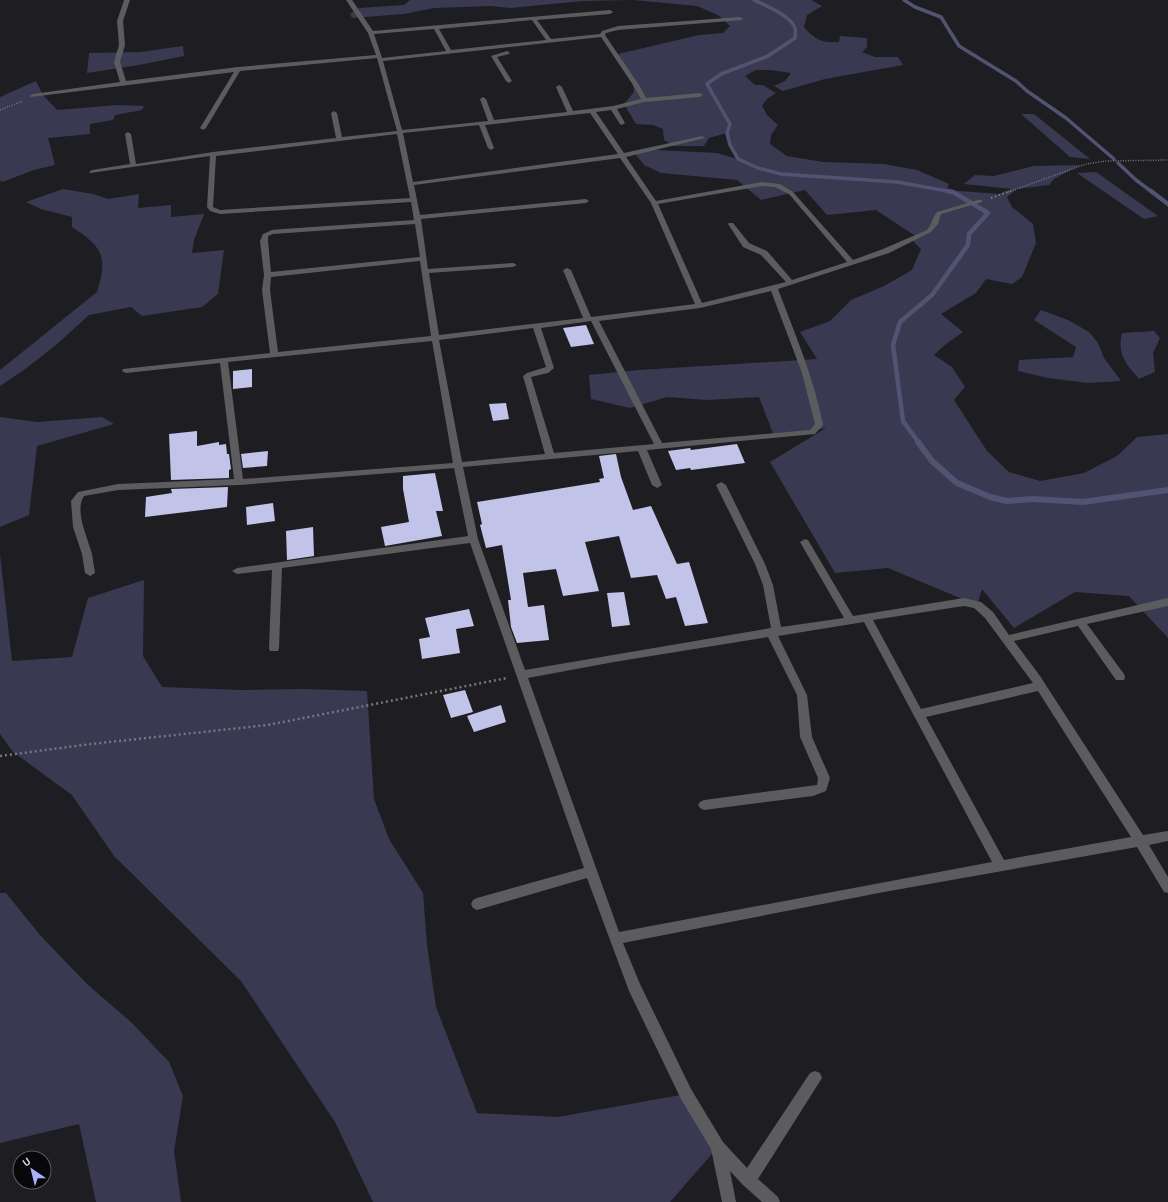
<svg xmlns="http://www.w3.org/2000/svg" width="1168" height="1202" font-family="'Alegreya Sans',sans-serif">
<rect width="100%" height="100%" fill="#1d1d22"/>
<path fill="#393a52" d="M410 0H811L822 6 807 15 804 27C815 40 822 43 839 42L840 36 867 38V47L862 52 875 57H898L903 65 825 79 783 91 774 86 785 81 791 73 770 70H756L745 76 755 85H763L776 93 767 99 762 106 767 115 778 125 771 135 770 144 787 156 823 162 884 164 917 170 949 184 947 190 998 194 1012 189 964 184 975 175 994 176 1034 166 1080 165 1054 179 1049 185 1017 189 1007 197 1012 207 1033 224 1036 243 1022 277 1012 284 986 279 976 293 941 314 963 332 946 344 934 355 952 367 965 387 954 400 987 451 1009 472 1040 481 1084 473 1117 456 1137 437 1168 434V638L1129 596 1075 592 1014 628 982 589 977 605 888 568 835 573 770 462 826 428 774 436 759 397 707 400 667 397 630 408 591 399 589 375 639 370 817 359 800 332 830 321 851 300 884 286 912 270 921 249 910 238 917 237 876 210 827 215 805 190 761 200 737 180 661 173 644 165 633 151 656 150 717 153 738 159 730 145 727 133 709 138 704 146H674L664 140 663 129 653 125 636 124 624 104 634 92 632 78 618 54 699 35 723 33 730 26 718 15 697 6 633 0 583 1 510 8 491 6 434 8 404 14 352 18 350 14 359 8 404 5Z
M183 46 184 56 139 65 87 73 89 53 140 52Z
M36 81 43 95 57 110 117 105 144 106 142 110 115 115 113 120 90 124V134L48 138 55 165 34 170 2 182 0 180V97Z
M1021 114H1034L1090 159 1070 157Z
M1096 172 1158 216 1144 219 1077 173Z
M63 189 93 194 108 199 139 194 138 208 171 205V217L204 214 194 240 192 253 224 250 218 294 202 307 142 316 131 307 89 315 56 345 24 370 0 386V370L97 292C108 257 103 247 72 227V217L41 209 26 202Z
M1041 310 1068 320 1089 332 1098 343 1104 358 1121 381 1088 383 1048 378 1018 371 1019 360 1073 357 1076 347 1034 320Z
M1154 331 1160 338 1153 353 1155 372 1139 379C1126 364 1117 355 1122 333Z
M0 417 37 422 102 417 114 424 37 446 29 515 0 527Z
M0 554 12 661 72 657 88 598 144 580 143 656 162 687 242 690 305 689 367 691 374 799 389 839 423 893 427 945 436 1007 477 1113 558 1117 686 1094 718 1147 670 1202H373L335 1122 241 981 114 856 72 795 13 752 0 734Z
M0 893H6L40 935 88 985 131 1022 169 1062 183 1096 174 1151 181 1202H96L79 1124 0 1143Z"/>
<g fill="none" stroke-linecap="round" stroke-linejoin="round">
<path stroke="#515372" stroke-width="3.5" d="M754 0C765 5 791 16 795 28 796 31 795 35 795 38L768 56 721 74 707 84 730 124 727 133 730 145 738 159 758 168 781 174 897 182 953 192
M904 0 915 7 941 17 959 46 1016 81 1027 91 1066 118 1114 159
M1118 163 1136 180 1152 192"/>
<path stroke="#515372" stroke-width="4.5" d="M1151 191 1168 204
M919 443 903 421 893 345 900 322 932 295 968 245 969 234 988 213 953 192 947 191"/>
<path stroke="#515372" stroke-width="6" d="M918 442 932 461 957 483 990 497 1007 501 1032 499 1083 502 1168 490"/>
</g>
<path fill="#c1c4e8" d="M586 325 594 344 571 347 563 328Z
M252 369V387L233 389V371Z
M506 403 509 419 493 421 489 404Z
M197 431V446L219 442V445L226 444 227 454H229L231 469 229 470V478L171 480 169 434Z
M737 444 745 463 691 470 690 468 676 470 668 451 690 448 691 450Z
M268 451 267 466 243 468 241 454Z
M616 454 621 477 633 510 651 506 677 564 689 562 708 623 685 626 676 597 666 599 657 575 631 578 619 536 585 542 599 591 563 596 556 569 523 573 528 607 544 605 549 640 517 643 511 627 508 600H511L502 545 486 548 480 525 482 524 477 502 600 482 599 479 604 478 599 456Z
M435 473 443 511H436L442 536 385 546 381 527 409 522 403 489V476Z
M228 487 227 507 145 517 146 497 172 493 171 489Z
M273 503 275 521 247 525 246 507Z
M313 527 314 556 287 560 286 531Z
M624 592 630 625 612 627 607 593Z
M469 609 474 626 456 629 460 653 422 659 419 639 430 637 425 618Z
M465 690 473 712 451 718 443 695Z
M501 705 506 722 474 732 467 716Z"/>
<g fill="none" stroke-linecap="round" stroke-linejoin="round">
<path stroke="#78787c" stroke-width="1.5" stroke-dasharray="1 1.5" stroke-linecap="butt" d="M0 110 23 101
M1008 192 1086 164 1106 161 1168 160"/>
<path stroke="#78787c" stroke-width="2" stroke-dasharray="1.5 2.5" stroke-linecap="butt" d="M991 198 1011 191"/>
<path stroke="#78787c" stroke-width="2.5" stroke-dasharray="2 3" stroke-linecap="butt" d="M0 756 91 744 268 725 507 678"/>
<path fill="#5c5c5f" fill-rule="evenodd" d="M124 0H130L123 21 125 45 120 62 126 81 238 67 376 55 368 33 346 0H352L373 31 610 10 613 12 610 14 537 20 551 39 600 34 602 31 618 26 740 17 743 19 742 20 618 30 606 33 605 35 639 85 646 98 700 93 703 95 700 97 644 102 617 109 625 123 622 125 620 124 611 110 596 112 624 153 702 136 705 138 626 157 656 201 762 182 780 184 793 192 853 260 883 249 927 230C932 224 932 218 937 212L978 200H982V202L941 214 938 224 931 232 889 253 778 289C795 334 814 378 823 425L815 434 647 450 662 485 657 488 652 485 638 451 463 467 478 539 525 670 771 628 763 585 755 564 716 485 721 482 726 485 765 564 773 585 781 627 844 618 800 542 805 539 808 540 853 616 964 598 981 602 993 612 1009 635 1168 598V606L1087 624 1124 674 1125 677 1124 680H1116L1078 626 1014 641 1040 676 1143 835 1168 831V841L1149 845 1168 877V893L1164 892 1137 847 884 892 623 943 640 984 691 1089 723 1142 747 1168 810 1073 815 1071 820 1073 822 1078 758 1179 778 1197 780 1202H762L743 1185 730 1171 736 1202H722L711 1149 681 1099 629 991 587 878 477 910 473 908 471 904 473 900 477 898 584 868 470 543 282 568 279 648 278 651H270L269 648 272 570 237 574 232 571 237 568 468 536 454 468 239 485 118 490 84 496C74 511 88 538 92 554 93 560 94 567 95 573L90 576 85 573 82 554 73 527 71 501 78 492 118 484 234 479 220 363 126 373 122 371 123 369 270 353 262 290 264 275 260 241 263 234 272 230 283 229 414 220 411 202 220 214 210 211 207 207 210 156 90 173 89 172 92 170 130 164 125 134 128 132 131 134 136 164 213 152 336 138 331 113 334 111 337 113 342 137 397 131 377 58 240 71 206 128 203 130 200 128 234 72 31 97 30 96 33 94 120 82 114 62 119 45 117 21ZM532 20 546 40 451 50 439 29ZM434 29 446 51 382 58 374 34ZM601 37 633 85 641 99 613 106 573 111 562 87 559 85 556 87 567 112 494 120 486 99 483 97 480 99 488 121 402 130 383 61ZM590 113 618 154 413 182 403 133 479 125 488 148 491 150 494 148 485 125ZM397 134 410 198 220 210 213 207 216 156ZM620 158 651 203 695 304 591 317 571 270 567 268 563 270 583 318 439 335 429 273 513 267 517 265 513 263 428 269 421 219 586 203 589 201 586 199 420 215 414 185ZM762 186 775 187 789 194 847 262 792 280 767 251 749 243 733 223H729L728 224 743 247 761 255 786 282 702 303 658 204ZM415 224 420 257 271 272 268 241V236L273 234ZM420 261 431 336 278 352 270 290 271 277ZM771 291 802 373 815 424 810 430 662 443 599 321 700 308ZM591 321 654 444 554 453 531 377 548 373 554 368 541 328ZM533 328 546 367 527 373 523 376 545 454 462 462 439 340ZM432 341 453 463 243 479 228 362ZM964 606 974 608 985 618 1033 683 921 709 873 620ZM864 622 992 862 619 932 528 678 614 662 768 637 797 695 800 737 818 778 817 785 704 800 700 802 698 805 700 808 704 810 813 796 826 791 830 778 812 737 807 695 778 636ZM1038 691 1131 837 1004 860 926 717Z
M507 51 510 53 509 54 497 57 512 81 509 83 506 81 491 56Z"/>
</g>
<g transform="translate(32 1170) rotate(325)"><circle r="19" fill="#08080a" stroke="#5b5c5e"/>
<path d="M0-3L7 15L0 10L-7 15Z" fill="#acaffb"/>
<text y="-6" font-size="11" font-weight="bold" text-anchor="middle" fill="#d8d9dc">U</text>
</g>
</svg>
